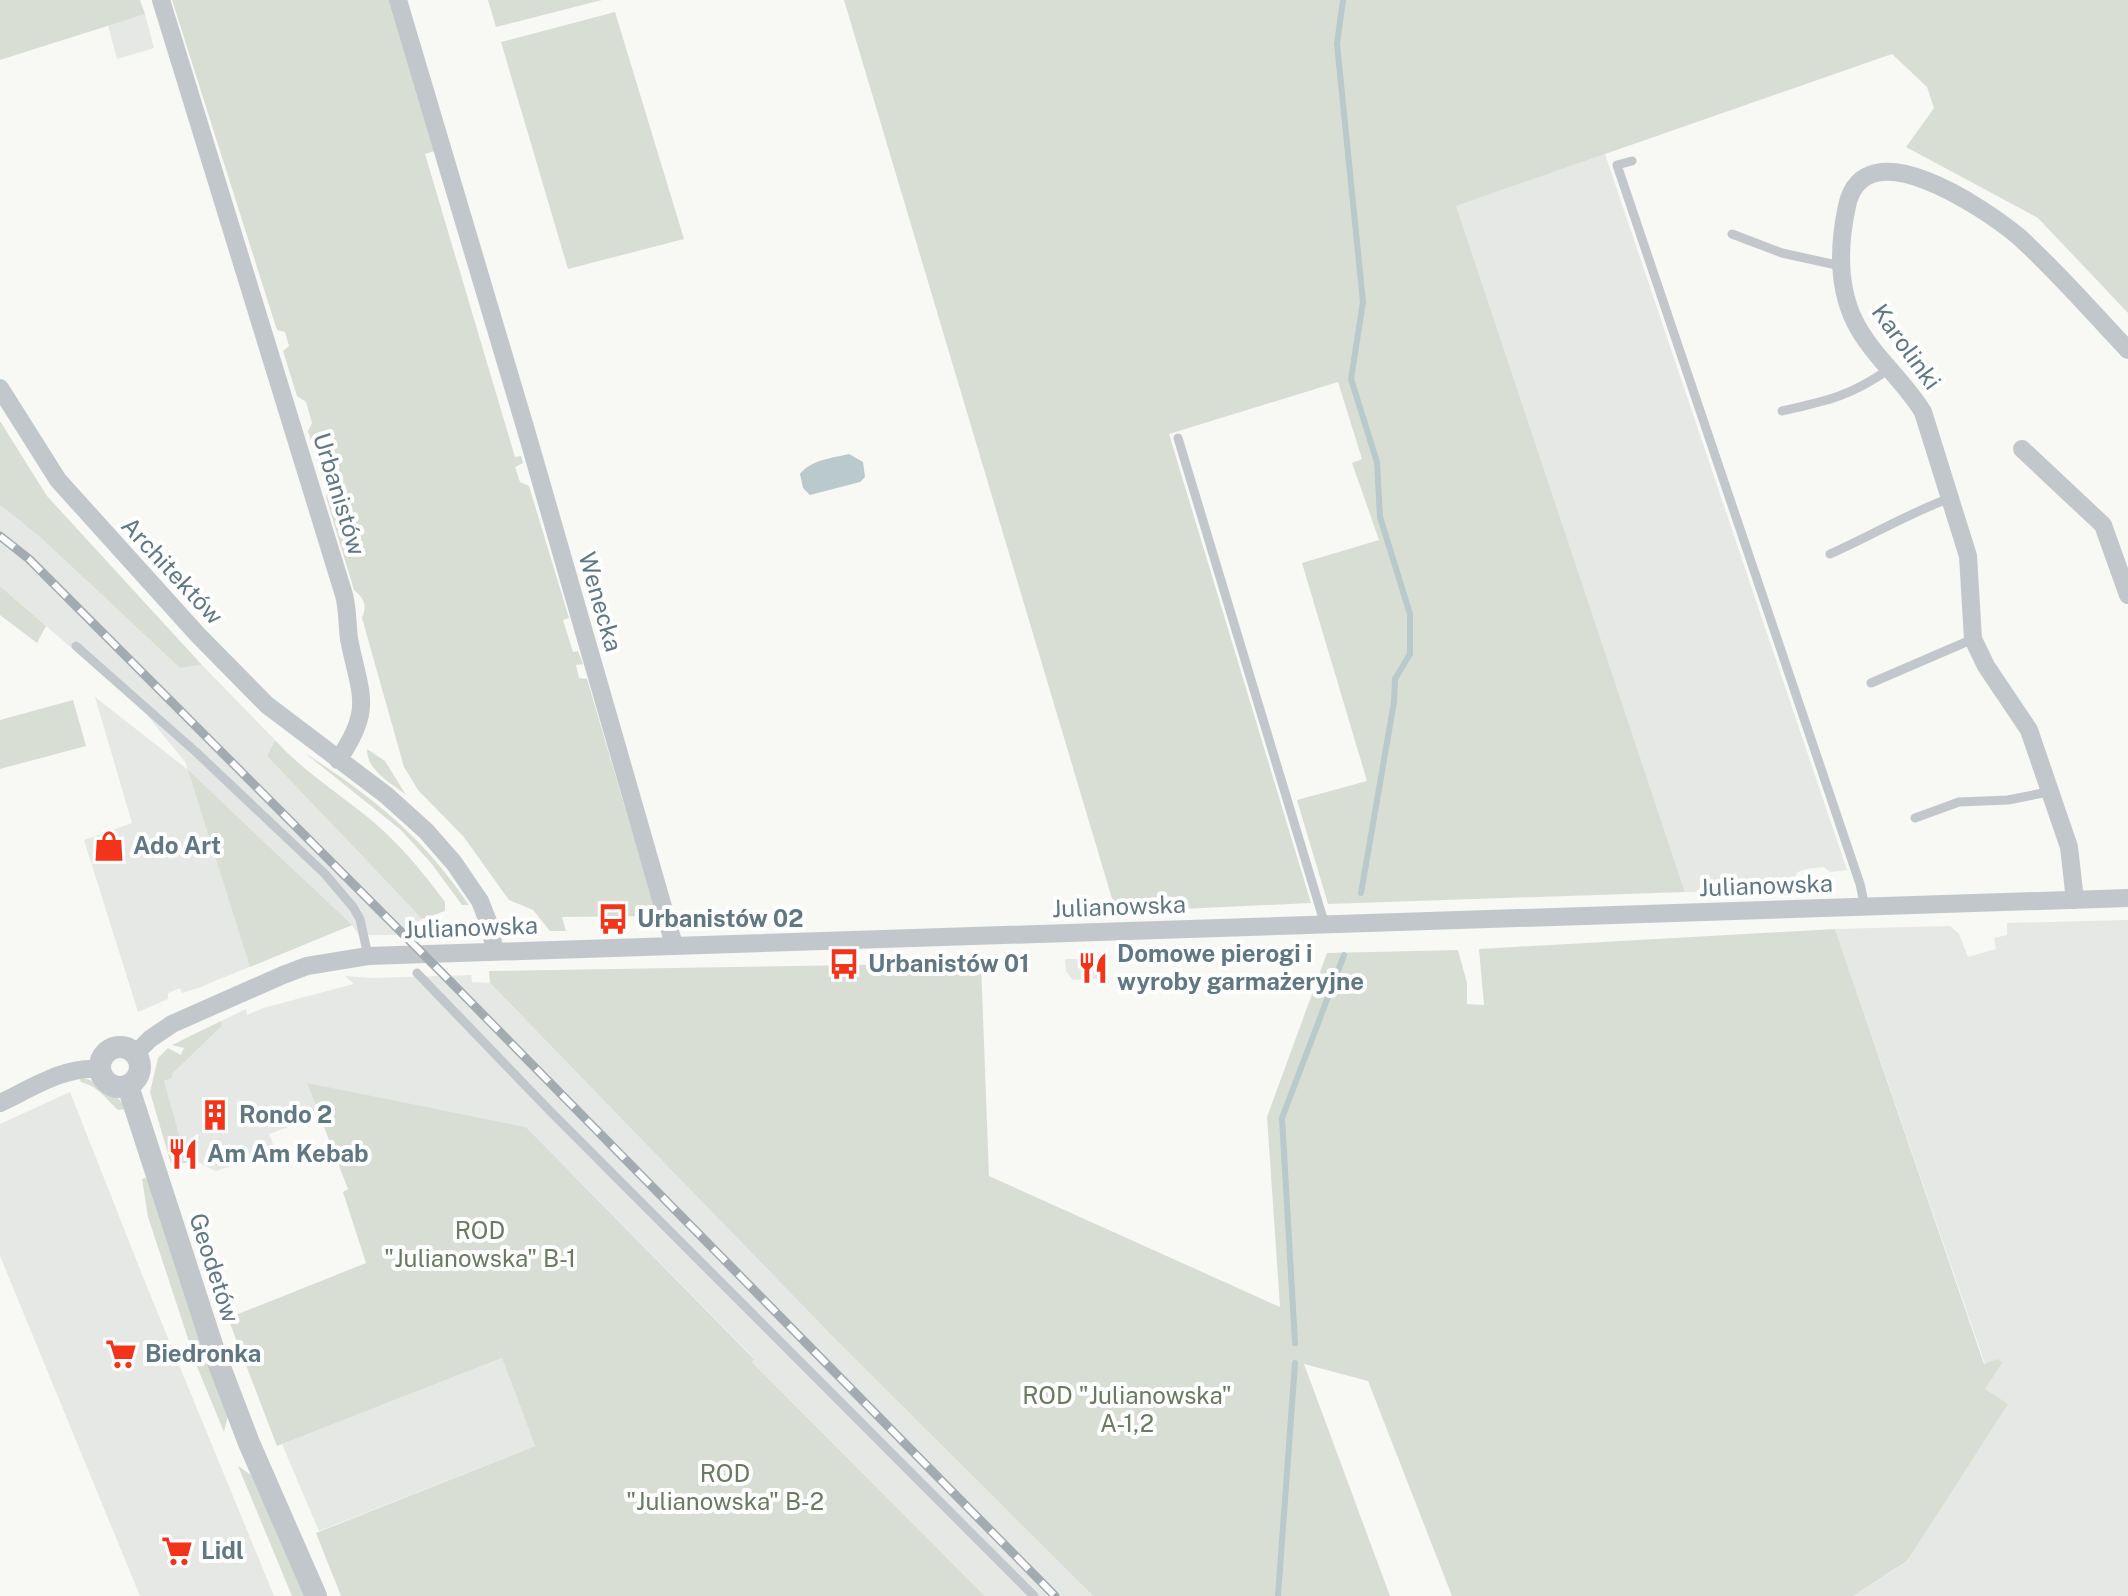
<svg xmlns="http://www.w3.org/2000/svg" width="2128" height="1596" font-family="'Public Sans',sans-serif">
<rect width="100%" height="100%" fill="#f8f8f5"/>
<path fill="#e6e8e6" d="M145 14 154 48 117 59 108 25Z
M1605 154 1847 870 1830 872 1824 867 1806 869 1798 872 1790 884 1727 887 1722 882H1703L1697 892H1685L1455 206Z
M0 505 41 538 180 668 202 665 275 740 267 756 422 919 401 935H359L352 925 198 988 182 993 180 988 168 993V999L138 1012 84 840 132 823 95 697 187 769 186 763 142 709 0 586Z
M2128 920V1596H1853L1908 1561 1985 1389V1364L1835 929 1950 926 1959 934 1968 957 1996 949 1994 938 2007 935V923Z
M1065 959H1104L1106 978 1073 980 1066 971Z
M471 975 472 982 490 983 837 1341 1093 1596H985L751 1361 754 1358 526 1127 308 1084 319 1116 269 1134 276 1152 216 1171 197 1162 186 1161 163 1081 172 1078V1074L222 1026 221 1021 246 1009 247 1015 263 1008 354 984 345 976 373 978 438 976 444 979 447 976Z
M70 1092 145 1282 274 1596H140L0 1256V1124Z
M502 1358 535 1446 319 1531 282 1444Z"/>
<path fill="#d9ded4" d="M0 0H140L145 14 0 60Z
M172 0H392L438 150 425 154 515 457 521 456 523 463 515 467 520 482 529 486 569 618 563 620 573 652 578 651 583 664 576 665 579 678 587 679 657 916 562 917 566 931H550L533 910 509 900 463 836 418 790 404 767 362 618C367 606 365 599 354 590L326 497 327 493 308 431 312 423 306 402 297 396 283 351 289 346 285 332 277 330Z
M488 0H602L496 27Z
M844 0H2128V313L2038 218 1906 147 1934 108 1927 87 1892 54 1456 206 1685 892 1328 904 1297 800 1367 781 1302 563 1379 540 1352 463 1362 459 1338 382 1169 434 1311 903 1116 912Z
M615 12 684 239 568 269 501 42Z
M0 421 47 496 202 665 180 668 41 538 0 505Z
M0 586 46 626 37 643 0 615Z
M73 700 86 746 0 769V720Z
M275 740C303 771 338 793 370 819 399 843 423 872 445 902V911L422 919 267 756Z
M367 749 385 761 406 795C390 782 367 771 367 749Z
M305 753C374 798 422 836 469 905H462L431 863 401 830Z
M188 770 352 925 250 967Z
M1835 929 1984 1364 1998 1359 2002 1363 1985 1389 2008 1404 1907 1561 1853 1596H1452L1368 1381 1304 1364 1390 1596H1093L837 1341 490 983 489 971 981 963 989 1176 1280 1307 1267 1117 1327 953 1458 950 1467 983V1004L1484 1005 1479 949Z
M221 1021 222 1026 172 1074V1078L164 1081 187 1163 171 1164 150 1092 158 1058 168 1048 181 1055 184 1048 172 1045Z
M79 1078C97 1079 118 1094 126 1109L118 1110C105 1098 99 1087 81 1082Z
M307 1083 526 1127 754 1359 752 1362 985 1596H341L316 1533 535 1446 502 1358 277 1446 228 1318 366 1263 343 1192 348 1189Z
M145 1178 149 1180 228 1415 224 1432 198 1369 148 1217 142 1179Z
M238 1466 251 1475 306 1596H292Z"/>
<path fill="#b9c9cc" d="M849 454 863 462 865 477 860 482 810 495 803 488 800 474C811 460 832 458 849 454Z"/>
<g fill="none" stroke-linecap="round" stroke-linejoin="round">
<path stroke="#b9c9cc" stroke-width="6" d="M1343 0 1337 44 1363 302 1351 379 1377 462 1380 517 1410 614V654L1395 679 1394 702 1361 893
M1295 1343 1282 1118 1344 955
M1278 1596 1295 1363"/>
<path stroke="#c1c7ca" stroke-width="9" d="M1632 161 1617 165 1860 884 1865 907
M1732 234 1782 253 1841 266
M1782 411C1827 401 1851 396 1889 369
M1178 438 1325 925
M1830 554C1871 536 1907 514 1950 498
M76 646 196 752 325 874 353 907 360 919 368 956
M1871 683 1973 639
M1915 818 1959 802 2008 800 2048 792
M417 973 550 1111 1034 1596"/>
<path stroke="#c1c7ca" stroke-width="18" d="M161 0 344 595C348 610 347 624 349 639 360 695 374 708 338 760
M398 0 528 437 674 945
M0 388 58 480 198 635 267 705 386 795 426 831 454 863 480 901 491 929 494 950
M2022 449 2103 525 2128 595
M2075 900 2069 847 2029 730 1986 666 1973 639 1968 556 1923 412C1903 379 1871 355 1854 320 1837 284 1839 243 1847 206 1864 126 1984 208 2018 236 2057 271 2092 312 2128 350
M135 1054 150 1039 172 1024 283 975 307 966 368 956 2128 898
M0 1103C32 1088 64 1066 100 1069"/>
<path stroke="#c1c7ca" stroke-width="22" d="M100 1067a20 20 0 1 1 40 0a20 20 0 1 1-40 0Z
M128 1086 215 1354 249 1443 316 1596"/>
<defs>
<path id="rail" d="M0 536 29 559 443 974 1055 1596"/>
</defs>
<use href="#rail" stroke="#a2abb0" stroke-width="9"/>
<use href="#rail" stroke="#fff" stroke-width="6" stroke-dasharray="18" stroke-linecap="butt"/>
</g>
<defs>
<symbol id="shop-bare" viewBox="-9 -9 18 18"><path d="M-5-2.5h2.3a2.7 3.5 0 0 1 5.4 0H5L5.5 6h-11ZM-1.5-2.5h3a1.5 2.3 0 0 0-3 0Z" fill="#f3341b" stroke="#fff" stroke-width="2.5" paint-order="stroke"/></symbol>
<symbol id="bus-bare" viewBox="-9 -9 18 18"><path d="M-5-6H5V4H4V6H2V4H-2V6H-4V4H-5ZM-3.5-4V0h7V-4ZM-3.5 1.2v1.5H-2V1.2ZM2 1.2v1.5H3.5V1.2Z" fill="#f3341b" stroke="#fff" stroke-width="2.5" paint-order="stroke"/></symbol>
<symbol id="restaurant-bare" viewBox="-9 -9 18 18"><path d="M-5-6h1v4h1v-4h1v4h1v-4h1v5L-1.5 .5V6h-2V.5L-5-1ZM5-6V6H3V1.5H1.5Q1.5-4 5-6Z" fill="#f3341b" stroke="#fff" stroke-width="2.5" paint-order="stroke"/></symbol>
<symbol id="building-bare" viewBox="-9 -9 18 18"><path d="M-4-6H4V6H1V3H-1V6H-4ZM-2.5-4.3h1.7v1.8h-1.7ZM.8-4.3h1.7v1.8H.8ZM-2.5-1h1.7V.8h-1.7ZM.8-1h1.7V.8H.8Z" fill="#f3341b" stroke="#fff" stroke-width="2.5" paint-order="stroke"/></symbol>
<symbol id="supermarket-bare" viewBox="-9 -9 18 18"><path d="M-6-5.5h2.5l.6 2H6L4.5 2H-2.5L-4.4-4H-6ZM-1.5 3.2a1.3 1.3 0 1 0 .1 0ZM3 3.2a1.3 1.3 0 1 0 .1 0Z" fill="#f3341b" stroke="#fff" stroke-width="2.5" paint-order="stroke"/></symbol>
</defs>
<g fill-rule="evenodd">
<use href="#shop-bare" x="87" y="824" width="44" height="44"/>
<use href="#bus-bare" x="591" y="897" width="44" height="44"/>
<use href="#bus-bare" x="822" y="942" width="44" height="44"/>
<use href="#restaurant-bare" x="1071" y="946" width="44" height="44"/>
<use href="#building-bare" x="193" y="1093" width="44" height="44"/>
<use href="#restaurant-bare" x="161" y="1132" width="44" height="44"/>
<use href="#supermarket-bare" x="99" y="1332" width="44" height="44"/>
<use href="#supermarket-bare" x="155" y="1529" width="44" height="44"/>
</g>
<g text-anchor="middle" stroke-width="8" stroke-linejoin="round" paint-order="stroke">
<g font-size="24" fill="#617883" stroke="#fff">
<text transform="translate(1906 347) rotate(54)" y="8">Karolinki</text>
<text transform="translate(339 494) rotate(73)" y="8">Urbanistów</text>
<text transform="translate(172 571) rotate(47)" y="8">Architektów</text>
<text transform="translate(600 602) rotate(74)" y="8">Wenecka</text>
<text transform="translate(1766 886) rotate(-2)" y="8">Julianowska</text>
<text transform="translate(1119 907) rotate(-2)" y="8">Julianowska</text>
<text transform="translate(471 928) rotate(-2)" y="8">Julianowska</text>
<text transform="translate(214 1268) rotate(72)" y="8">Geodetów</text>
</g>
<g font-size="24" font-weight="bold" fill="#617883" stroke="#fff" text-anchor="start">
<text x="133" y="854">Ado Art</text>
<text x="637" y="927">Urbanistów 02</text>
<text x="1117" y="962">Domowe pierogi i<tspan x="1117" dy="28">wyroby garmażeryjne</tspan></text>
<text x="868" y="972">Urbanistów 01</text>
<text x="239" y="1123">Rondo 2</text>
<text x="207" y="1162">Am Am Kebab</text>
<text x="145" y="1362">Biedronka</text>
<text x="201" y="1559">Lidl</text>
</g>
<g font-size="24" fill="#687a60" stroke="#fff">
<text x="480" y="1239">ROD<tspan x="480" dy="28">"Julianowska" B-1</tspan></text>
<text x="1127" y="1404">ROD "Julianowska"<tspan x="1127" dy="28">A-1,2</tspan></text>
<text x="725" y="1482">ROD<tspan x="725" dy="28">"Julianowska" B-2</tspan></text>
</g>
</g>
</svg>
